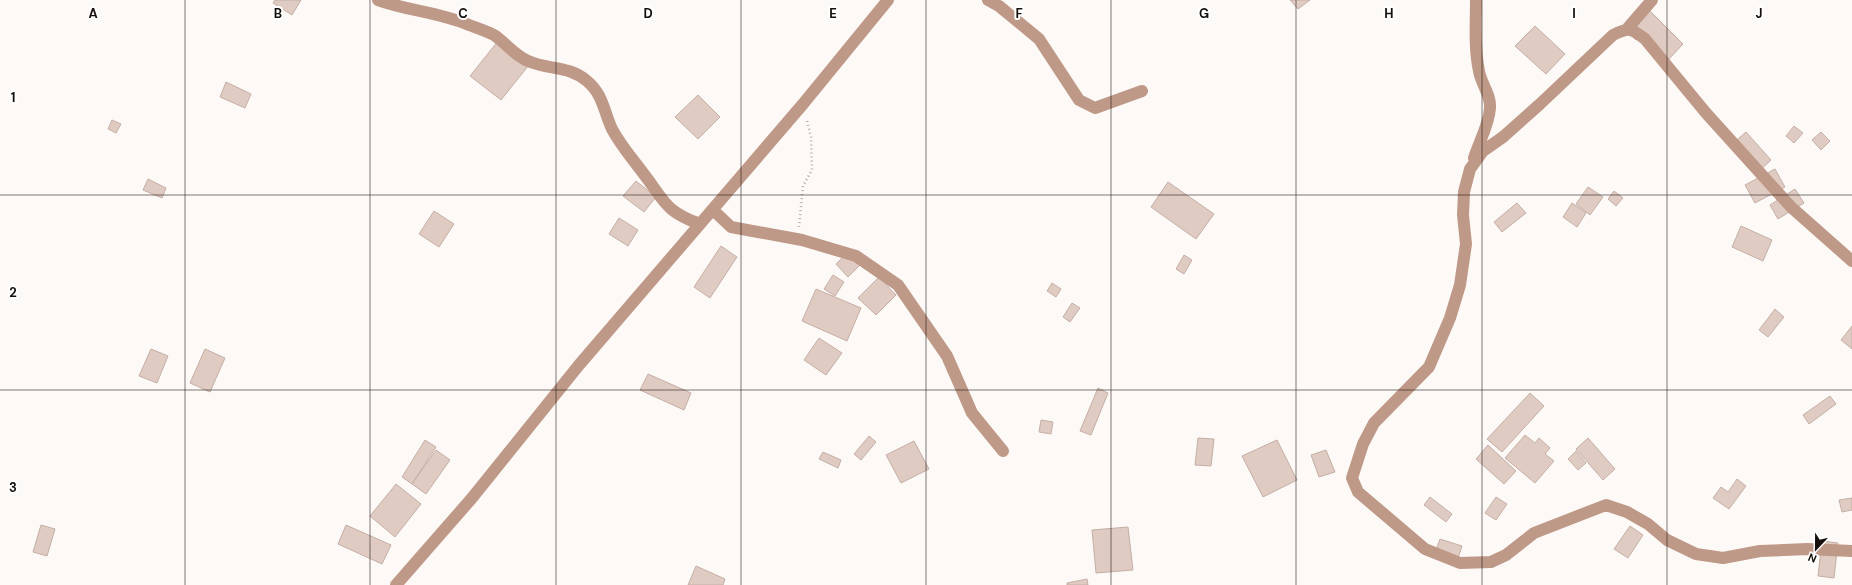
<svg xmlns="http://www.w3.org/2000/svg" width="1852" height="585" font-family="'DM Sans',sans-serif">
<rect width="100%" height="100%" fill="#fdf9f7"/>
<path fill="#dfcbc1" stroke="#c4afa6" d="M275 0H301L292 15 273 3Z
M1290 0H1310L1298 9Z
M1648 9 1683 44 1669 59 1643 33 1636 40 1627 31Z
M1535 26 1565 54 1546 74 1515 46Z
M498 41 529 65 501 100 470 76Z
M226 82 251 94 245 108 220 97Z
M698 95 720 117 698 139 675 117Z
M112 120 121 124 116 133 108 129Z
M1794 126 1803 133 1794 143 1786 136Z
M1746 132 1771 160 1755 175 1730 146Z
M1821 132 1830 141 1821 150 1812 140Z
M1775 169 1785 187 1755 203 1745 185Z
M148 179 166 188 162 198 143 190Z
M636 181 656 197 644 212 623 196Z
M1168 182 1214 214 1196 239 1151 207Z
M1588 187 1603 197 1590 215 1576 204Z
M1795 189 1804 203 1778 219 1770 205Z
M1614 191 1623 198 1616 206 1608 199Z
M1517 203 1526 213 1502 232 1494 222Z
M1572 203 1586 213 1577 227 1563 217Z
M434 211 454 224 439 247 419 234Z
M619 218 638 230 628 246 609 234Z
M1741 226 1772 240 1763 261 1732 247Z
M721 246 737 257 710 298 694 287Z
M849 251 862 263 848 277 836 264Z
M1184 255 1192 260 1184 274 1176 269Z
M833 275 844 282 835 296 824 289Z
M879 277 896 295 876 315 858 298Z
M1052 283 1061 289 1056 297 1047 291Z
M816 289 861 308 847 341 802 321Z
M1072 303 1080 308 1070 322 1063 317Z
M1775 309 1784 317 1768 337 1759 330Z
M1852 326V349L1841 340Z
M819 338 842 353 826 375 804 360Z
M151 349 168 356 157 383 139 376Z
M205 349 225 358 210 392 190 383Z
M648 374 691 393 684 410 640 390Z
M1098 388 1108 393 1091 435 1080 431Z
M1530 393 1544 406 1502 452 1487 439Z
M1830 396 1836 404 1809 424 1803 415Z
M1041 420 1053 422 1051 434 1039 432Z
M1525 435 1535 443 1539 438 1550 448 1545 454 1554 461 1535 483 1505 458Z
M869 436 876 442 861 460 854 454Z
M1198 438 1214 439 1211 466 1195 465Z
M1588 438 1615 469 1603 480 1576 449Z
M425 440 436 447 412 484 402 477Z
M1277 440 1297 480 1263 497 1242 456Z
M914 441 929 469 901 483 886 455Z
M1488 445 1516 471 1504 484 1476 459Z
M436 450 450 460 426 494 412 484Z
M1326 450 1335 472 1319 477 1311 455Z
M1576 451 1586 463 1578 470 1568 459Z
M823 452 841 460 838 468 819 459Z
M1737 479 1746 486 1729 509 1713 498 1721 487 1728 492Z
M396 484 421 504 395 537 370 516Z
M1430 497 1452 514 1446 522 1424 505Z
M1496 497 1507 504 1496 520 1485 513Z
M1852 498V510L1842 512 1839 500Z
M41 525 55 529 47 556 33 552Z
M346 525 391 545 382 564 338 544Z
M1630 526 1643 535 1628 558 1614 549Z
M1128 527 1133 570 1096 573 1092 530Z
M1440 539 1462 546 1458 558 1436 550Z
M1822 541 1838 543 1834 578 1818 576Z
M696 566 725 579 723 585H688Z
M1087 579 1088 585H1067V583Z"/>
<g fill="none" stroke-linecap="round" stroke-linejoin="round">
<path stroke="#b4afac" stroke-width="2.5" stroke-dasharray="1 3" stroke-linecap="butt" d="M799 227 803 186 812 170 811 137 807 121"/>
<path stroke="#bf9987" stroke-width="12" d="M378 0C408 11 440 12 469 25 477 28 486 31 494 35 506 43 514 55 528 61 548 70 568 65 587 81 603 94 604 112 612 129 621 146 632 158 643 173 665 201 664 211 700 224
M988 0 999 6 1039 39 1079 100 1095 108 1142 91
M1627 29 1652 0
M1474 158C1479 142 1489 125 1490 108 1491 94 1481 84 1479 71 1474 48 1476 23 1476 0
M713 210 731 227 802 240 856 256 898 285 947 356 972 413 1003 451
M1852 261 1791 207 1706 113 1645 39C1631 28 1629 27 1613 35L1540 104 1503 137 1483 151 1470 169 1464 192 1463 215 1466 244 1460 285 1450 318 1429 367 1374 423 1363 444 1352 478 1358 492 1425 549 1460 563 1491 562 1506 555 1534 533 1606 505 1627 512 1648 524 1667 540 1696 554 1723 558 1760 551 1807 549 1852 551
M396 585 472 498 579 365 803 104 888 0"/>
</g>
<path fill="none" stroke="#160f0b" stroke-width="1" stroke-opacity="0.55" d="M185 0V585M370 0V585M556 0V585M741 0V585M926 0V585M1111 0V585M1296 0V585M1482 0V585M1667 0V585M0 195H1852M0 390H1852"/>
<g font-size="13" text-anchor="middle" font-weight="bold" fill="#160f0b" stroke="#fff" stroke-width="4" stroke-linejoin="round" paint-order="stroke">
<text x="93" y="18">A</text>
<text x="278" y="18">B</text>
<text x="463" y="18">C</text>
<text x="648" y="18">D</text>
<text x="833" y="18">E</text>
<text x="1019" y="18">F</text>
<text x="1204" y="18">G</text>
<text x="1389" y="18">H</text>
<text x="1574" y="18">I</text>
<text x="1759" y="18">J</text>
<text x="13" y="102">1</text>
<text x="13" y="297">2</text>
<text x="13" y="492">3</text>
</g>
<g transform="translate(1816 549) rotate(202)" stroke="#ffffff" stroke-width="3" paint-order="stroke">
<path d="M0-3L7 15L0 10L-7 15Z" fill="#160f0b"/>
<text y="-6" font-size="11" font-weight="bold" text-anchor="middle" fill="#160f0b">N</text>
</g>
</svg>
